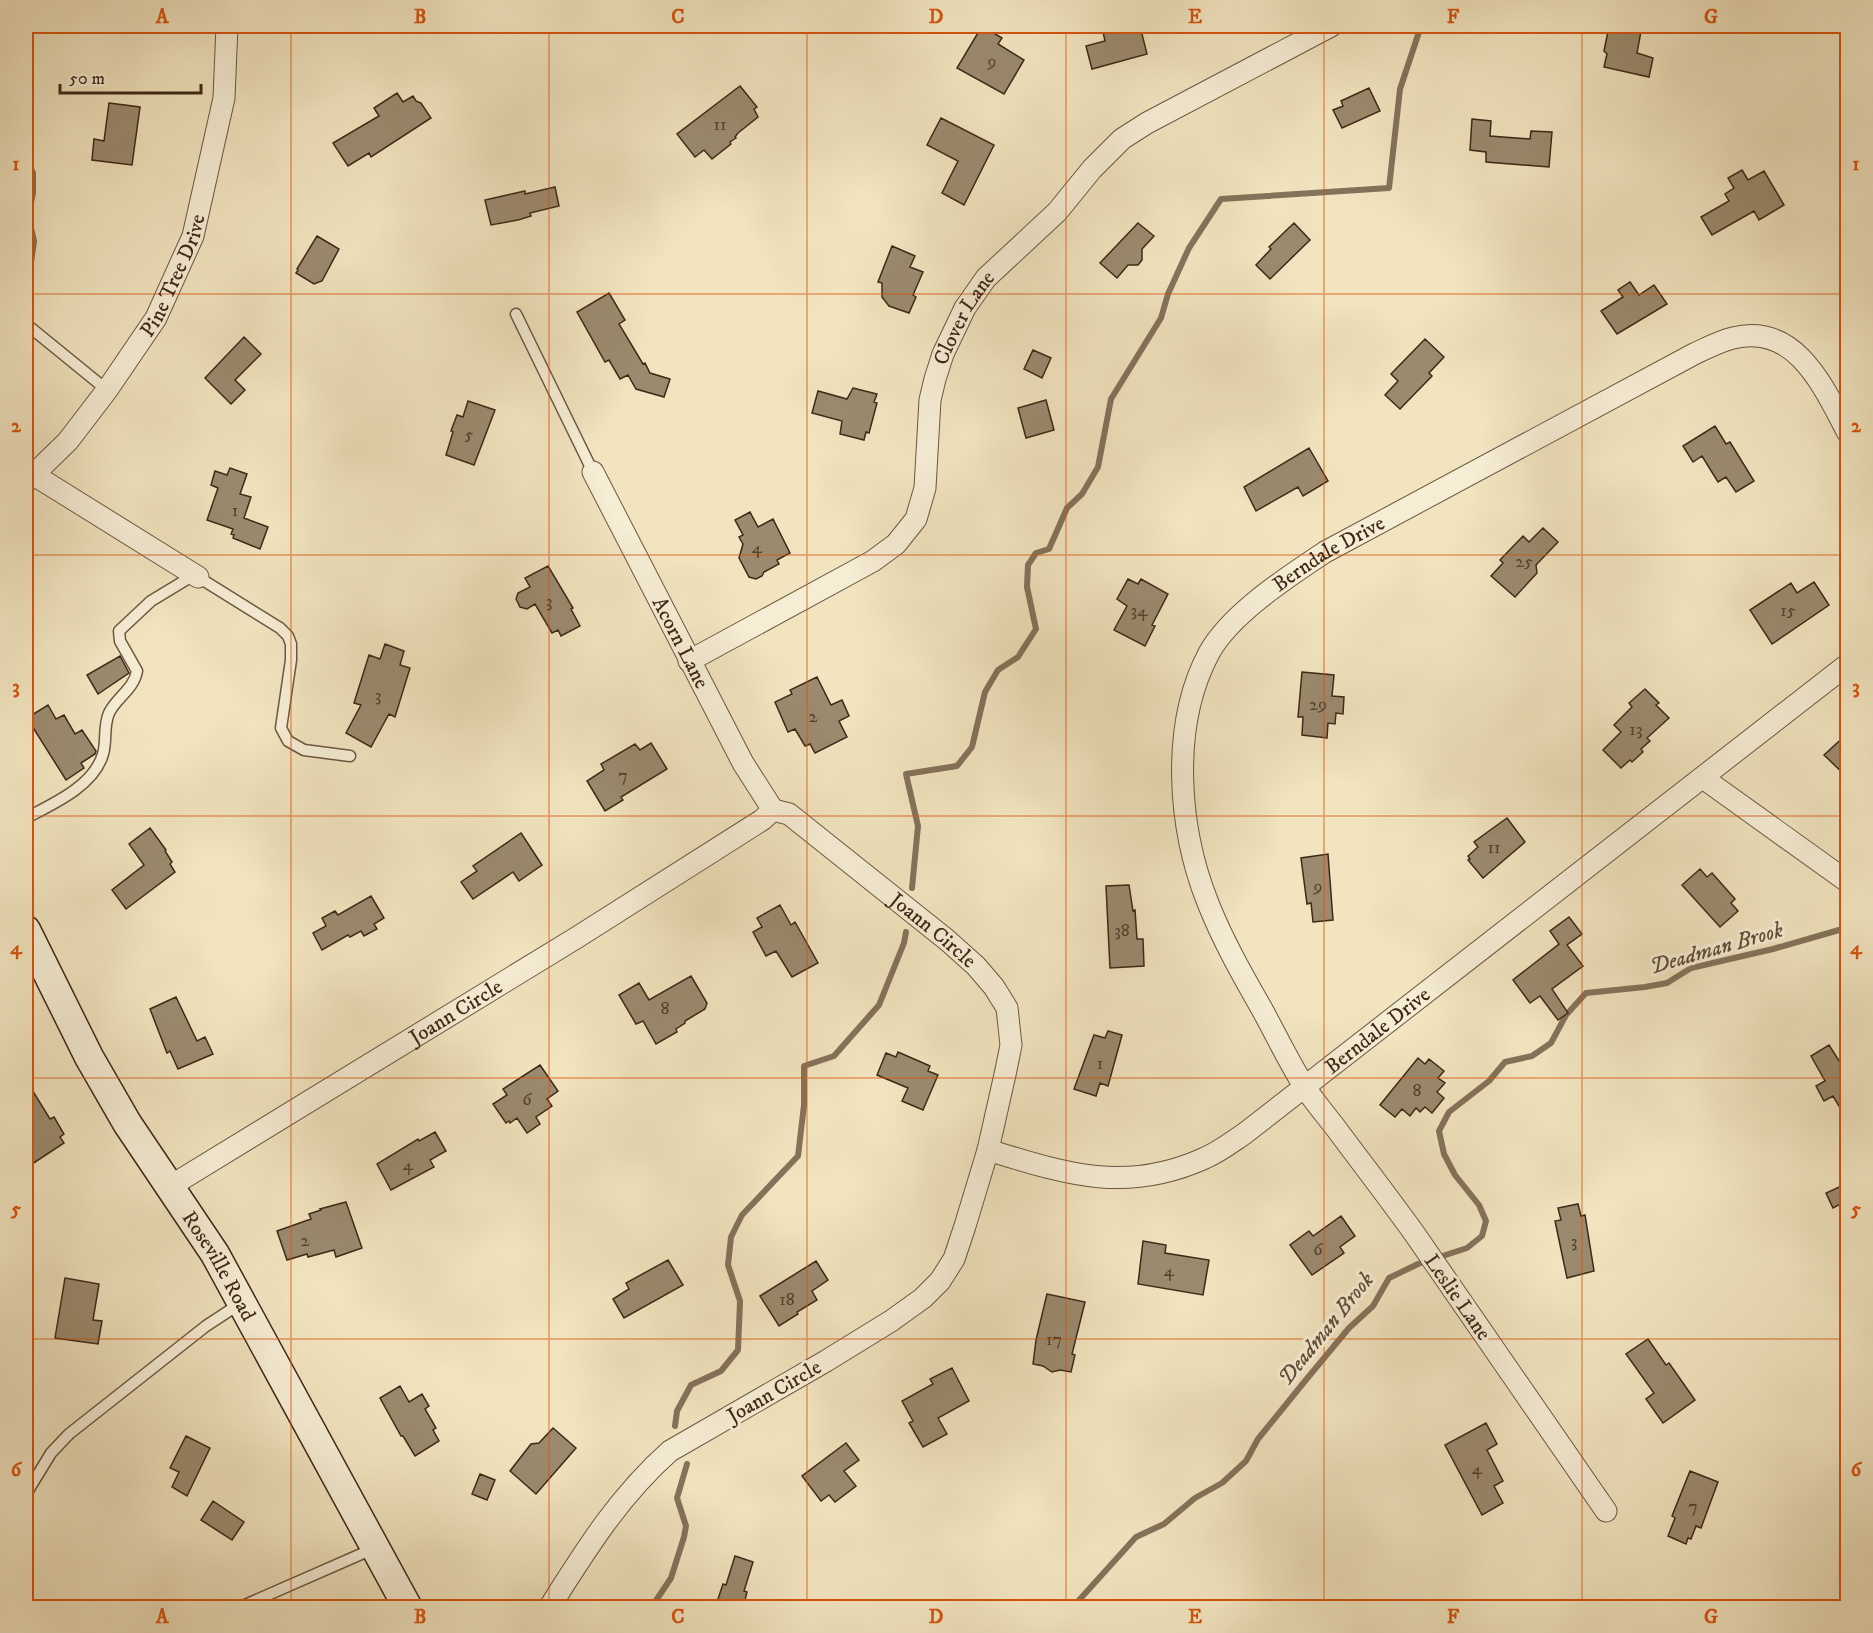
<svg xmlns="http://www.w3.org/2000/svg" width="1873" height="1633" font-family="'IM FELL DW Pica',serif">
<rect width="100%" height="100%" fill="#f1e4bf"/>
<filter id="stains"><feTurbulence type="fractalNoise" baseFrequency=".00333" numOctaves="4"/><feColorMatrix values="0 0 0 0 .2 0 0 0 0 .09 0 0 0 0 .02 0 0 0 .5 -.17"/></filter>
<radialGradient id="worn" r=".72"><stop offset=".6" stop-color="#630" stop-opacity="0"/><stop offset="1" stop-color="#630" stop-opacity=".3"/></radialGradient>
<g fill="none" stroke-linecap="round" stroke-linejoin="round">
<path stroke="#85725a" stroke-width="6" d="M26 158 33 173V193L28 216 34 241 26 298
M912 888 918 826 906 774 957 766 972 747 985 692 998 670 1018 657 1036 629 1027 587 1028 565 1036 553 1049 549 1067 508 1082 494 1098 467 1111 399 1161 318 1168 294 1189 248 1221 199 1389 188 1400 89 1421 26
M675 1426 677 1411 691 1385 721 1371 738 1350 740 1301 728 1265 731 1237 742 1215 798 1156 804 1105V1066L834 1056 879 1005 904 943 906 932
M651 1608 671 1578 684 1537 686 1526 677 1498 687 1464
M1072 1608 1136 1537 1164 1524 1195 1498 1222 1483 1246 1461 1258 1439 1305 1381 1349 1328 1373 1306 1389 1278 1418 1264 1467 1248 1482 1236 1486 1221 1479 1205 1455 1175 1444 1154 1439 1131 1449 1112 1489 1081 1505 1062 1532 1056 1551 1043 1566 1015 1586 993 1645 987 1667 983 1691 968 1773 949 1839 930H1848"/>
</g>
<path fill="#9b8a6e" stroke="#3e2817" stroke-width="1.5" d="M982 26 1002 38 998 44 1024 60 1004 94 957 68Z
M1118 26H1140L1147 54 1092 69 1086 46 1105 41 1103 32 1119 28Z
M1609 26H1642L1637 53 1653 58 1649 77 1604 67 1607 54 1604 51Z
M740 86 757 107 754 109 758 117 738 133 735 137 736 138 730 142 731 144 712 159 704 150 695 157 677 134Z
M1369 88 1380 111 1342 128 1333 110 1343 106 1341 101Z
M397 93 403 102 413 96 416 101 421 103 431 118 371 157 369 153 348 166 333 143 379 116 374 108Z
M109 103 140 107 132 165 92 160 94 139 104 141Z
M941 118 994 145 964 205 942 193 958 161 927 145Z
M1472 119 1491 121 1490 136 1530 139 1531 131 1552 132 1549 167 1486 162V152L1470 150Z
M1742 170 1748 180 1764 171 1784 205 1759 220 1754 211 1712 235 1701 217 1729 201 1725 194 1734 188 1728 178Z
M555 187 559 206 530 213 531 216 518 220 491 225 485 200 525 191V194Z
M1138 223 1154 236 1142 249V260L1138 265H1128L1117 278 1100 263Z
M1294 223 1310 240 1270 279 1256 265 1271 249 1269 247Z
M317 236 339 249 322 281 314 284 296 273 298 270 297 269Z
M892 246 915 256 910 267 923 272 913 295 916 297 909 313 889 306 882 297V283L878 282Z
M1630 282 1639 295 1654 285 1667 304 1617 334 1601 311 1623 297 1618 290Z
M609 293 625 320 619 324 643 364 645 363 650 373 670 379 664 397 636 389 628 375 620 379 609 360 605 362 577 312Z
M244 337 261 354 235 380 245 390 231 404 205 378Z
M1425 339 1444 357 1429 373 1432 376 1400 409 1385 395 1398 381 1391 374Z
M1033 350 1051 358 1042 378 1024 369Z
M853 388 877 394 874 402 877 403 869 433 866 432 864 440 840 434 842 421 812 413 818 391 847 399Z
M1046 400 1054 430 1026 438 1018 408Z
M468 401 495 410 474 465 446 455 453 432 451 431 457 415 463 417Z
M1715 426 1726 444 1730 442 1754 481 1736 492 1726 477 1718 482 1702 456 1693 462 1683 446Z
M1309 448 1328 481 1303 496 1298 487 1256 511 1244 487Z
M230 468 247 474 240 494 251 497 244 518 268 527 260 549 233 538 234 535 231 534 233 529 207 520 218 488 211 485 215 471 227 475Z
M750 512 758 527 773 519 790 553 777 560 779 564 764 572 762 576 756 579 749 577 739 558 743 544 739 537 743 535 735 520Z
M1543 528 1558 542 1536 565 1537 573 1515 597 1491 576 1503 563 1500 560 1523 536 1529 542Z
M548 566 573 608 571 609 580 626 561 636 558 630 552 633 535 604 527 609 520 607 516 599 518 593 530 587 525 578Z
M1128 579 1138 584 1141 579 1168 594 1152 625 1155 626 1145 646 1114 630 1127 606 1117 599Z
M1814 582 1829 605 1772 644 1750 610 1791 583 1797 593Z
M385 644 404 651 400 665 410 668 395 717 389 714 371 747 346 733 361 705 354 703 369 655 380 659Z
M120 656 129 673 98 694 87 675Z
M1302 672 1334 675 1332 696 1344 697 1343 714 1336 713 1335 724 1328 723 1327 738 1302 735 1303 717H1298Z
M817 677 831 705 842 700 849 716 839 721 847 737 815 753 810 744 805 746 795 729 788 732 775 702 792 694 790 690Z
M1645 689 1659 703 1656 705 1669 718 1647 738 1650 741 1641 749 1643 752 1632 762 1630 760 1621 768 1603 750 1621 732 1614 725 1632 707 1629 703Z
M48 705 56 719 64 715 75 734 82 730 96 751 95 754 81 763 84 768 66 780 27 718Z
M1848 733V778L1824 755Z
M651 743 667 769 621 797 623 800 605 811 587 781 604 770 601 764 635 744 640 750Z
M1507 818 1525 842 1483 878 1468 860 1470 859 1468 856 1478 847 1474 842Z
M150 828 166 850 165 851 172 862 170 864 175 872 126 909 112 890 144 865 129 844Z
M521 833 542 865 519 881 513 872 473 899 461 882 477 871 473 866Z
M1328 854 1333 920 1313 922 1311 903 1307 904 1301 858Z
M1700 869 1707 877 1712 873 1735 899 1731 903 1738 911 1720 927 1682 885Z
M1129 885 1133 911 1135 910 1137 939H1143L1144 966 1110 968 1106 886Z
M371 896 384 918 374 924 377 929 364 936 361 931 350 937 348 935 322 950 313 933 326 926 322 918 335 911 338 915Z
M780 905 791 925 795 922 818 963 792 977 776 951 766 956 753 932 762 927 757 918Z
M1569 917 1582 934 1567 945 1583 966 1552 989 1568 1013 1558 1020 1540 996 1530 1003 1513 980 1559 944 1550 931Z
M691 976 707 1003 705 1009 685 1021V1023L676 1029 677 1032 656 1044 643 1021 636 1024 619 995 639 983 649 1000Z
M176 997 197 1041 205 1037 213 1054 178 1069 170 1051 167 1053 150 1009Z
M1108 1031 1122 1035 1108 1086 1100 1083 1096 1096 1074 1089 1094 1035 1105 1038Z
M1829 1045 1848 1075V1121L1833 1096 1824 1101 1816 1086 1825 1081 1811 1056Z
M898 1052 930 1066 928 1071 938 1075 923 1110 902 1101 908 1088 877 1075 886 1053 896 1057Z
M1418 1058 1425 1064 1429 1059 1444 1071 1438 1078 1445 1083 1437 1092 1444 1098 1432 1113 1425 1107 1420 1112 1416 1108 1410 1116 1402 1109 1395 1117 1380 1105Z
M540 1065 558 1091 547 1099 552 1106 536 1117 540 1124 527 1133 517 1118 510 1123 509 1121 506 1123 493 1104 507 1095 503 1089Z
M26 1080 50 1119 54 1117 64 1134 60 1137 64 1143 26 1168Z
M435 1132 446 1151 430 1160 434 1167 391 1190 377 1164 418 1139 419 1141Z
M1848 1183V1200L1833 1208 1826 1193Z
M346 1202 362 1248 336 1257 334 1250 308 1257 307 1254 287 1260 277 1231 311 1219 309 1214 321 1210 320 1209Z
M1578 1204 1581 1216 1585 1215 1594 1271 1567 1278 1555 1221 1561 1220 1558 1208Z
M1341 1216 1355 1236 1340 1247 1344 1253 1312 1275 1290 1245 1309 1231 1313 1236Z
M1143 1241 1166 1245 1165 1253 1209 1260 1203 1295 1138 1284Z
M668 1260 683 1285 624 1318 613 1299 629 1289 626 1283Z
M816 1261 828 1280 812 1291 817 1300 797 1312 798 1314 779 1326 760 1296Z
M65 1278 99 1284 93 1320 102 1321 98 1344 55 1338Z
M1047 1294 1085 1302 1072 1354 1075 1355 1071 1372 1060 1370 1052 1372 1043 1366 1033 1364 1036 1340Z
M1648 1339 1666 1365 1669 1363 1695 1400 1663 1423 1646 1399 1654 1393 1626 1354Z
M952 1368 969 1401 938 1418 947 1434 923 1447 909 1423 913 1421 902 1401 933 1384 930 1379Z
M400 1386 409 1402 422 1394 429 1406 425 1409 436 1428 433 1430 439 1441 415 1456 403 1436H401L380 1398Z
M1486 1423 1497 1444 1487 1450 1503 1481 1494 1486 1503 1503 1482 1515 1445 1445Z
M553 1428 576 1448 536 1494 510 1471 531 1444 539 1443Z
M186 1436 210 1448 187 1496 172 1487 179 1472 170 1468Z
M846 1443 859 1460 844 1471 856 1486 835 1502 829 1495 821 1501 802 1476Z
M1690 1471 1718 1482 1701 1528 1696 1526 1691 1539 1688 1538 1686 1544 1668 1536 1675 1518 1672 1516Z
M480 1474 495 1480 487 1500 472 1494Z
M213 1501 244 1522 232 1540 201 1520Z
M735 1556 753 1562 744 1591 747 1592 743 1608H715L723 1584 726 1585Z"/>
<g fill="none" stroke-linecap="round" stroke-linejoin="round">
<defs>
<path id="lane" d="M516 314 593 472
M26 324 107 390
M26 818C53 804 94 786 103 754 107 741 103 727 109 713 116 698 134 689 137 671L120 641 119 631 151 601 189 578 198 577 280 628 288 636 291 644V660L281 728 288 741 304 750 350 756
M26 1494 51 1453 69 1434 206 1326 241 1303
M238 1608 375 1548"/>
<g id="street">
<path id="s1" d="M593 472 743 763 773 810"/>
<path d="M34 475 198 577"/>
<path id="s2" d="M26 482 68 441 107 390 156 318 193 236 224 98 227 26"/>
<path id="s3" d="M689 661 873 561 896 544 916 519 925 488 930 400 935 379 943 354 965 308 986 278 1057 212 1092 169 1122 139 1147 123 1331 26"/>
<path d="M1703 778 1848 882"/>
<path id="s4" d="M988 1150C1066 1174 1126 1194 1205 1158 1219 1152 1232 1142 1244 1134L1848 664"/>
<path id="s5" d="M169 1187 576 938 762 820 773 810 789 814 947 940 976 966 994 987 1007 1008 1011 1045 1006 1070 988 1150 965 1226 954 1259 940 1281 923 1298 891 1321 826 1361 670 1451C619 1496 585 1551 549 1608"/>
<path id="s6" d="M1606 1511C1542 1419 1478 1325 1414 1233 1388 1197 1361 1162 1335 1127 1325 1114 1313 1100 1304 1086 1289 1062 1276 1035 1263 1011 1243 976 1223 941 1208 903 1178 828 1170 726 1209 653 1230 614 1289 576 1325 552L1694 354C1707 348 1720 341 1733 338 1796 322 1824 388 1848 433"/>
</g>
<g id="secondary">
<path id="s7" d="M26 930 89 1057 127 1123 215 1254 408 1608"/>
</g>
</defs>
<use href="#lane" stroke="#6b5741" stroke-width="13"/>
<use href="#street" stroke="#6b5741" stroke-width="23"/>
<use href="#secondary" stroke="#3e2817" stroke-width="31"/>
<use href="#lane" stroke="#f6edd5" stroke-width="10"/>
<use href="#street" stroke="#f6edd5" stroke-width="21"/>
<use href="#secondary" stroke="#f6edd5" stroke-width="28"/>
</g>
<path fill="none" stroke="#d7540d" stroke-width="1.5" stroke-opacity="0.55" d="M291 26V1608M549 26V1608M807 26V1608M1066 26V1608M1324 26V1608M1582 26V1608M26 294H1848M26 555H1848M26 816H1848M26 1078H1848M26 1339H1848"/>
<g text-anchor="middle" stroke-width="6" stroke-linejoin="round" paint-order="stroke">
<g font-size="18" fill="#55402d">
<text x="992" y="67">9</text>
<text x="720" y="130">11</text>
<text x="469" y="440">5</text>
<text x="235" y="516">1</text>
<text x="757" y="553">4</text>
<text x="1524" y="567">25</text>
<text x="549" y="607">3</text>
<text x="1139" y="616">34</text>
<text x="1788" y="616">15</text>
<text x="378" y="701">3</text>
<text x="1318" y="710">29</text>
<text x="813" y="722">2</text>
<text x="1636" y="735">13</text>
<text x="623" y="781">7</text>
<text x="1494" y="853">11</text>
<text x="1318" y="892">9</text>
<text x="1122" y="936">38</text>
<text x="665" y="1014">8</text>
<text x="1100" y="1069">1</text>
<text x="1417" y="1096">8</text>
<text x="527" y="1105">6</text>
<text x="408" y="1170">4</text>
<text x="305" y="1246">2</text>
<text x="1574" y="1247">3</text>
<text x="1318" y="1255">6</text>
<text x="1169" y="1276">4</text>
<text x="787" y="1305">18</text>
<text x="1054" y="1345">17</text>
<text x="1477" y="1474">4</text>
<text x="1693" y="1512">7</text>
</g>
<g font-size="21" fill="#3e2817" stroke="#f6edd5">
<text dy="7" stroke="none"><textPath href="#s2" startOffset="256">Pine Tree Drive</textPath></text>
<text dy="7" stroke="none"><textPath href="#s3" startOffset="480">Clover Lane</textPath></text>
<text dy="7" stroke="none"><textPath href="#s6" startOffset="1143">Berndale Drive</textPath></text>
<text dy="7" stroke="none"><textPath href="#s1" startOffset="192">Acorn Lane</textPath></text>
<text dy="7" stroke="none"><textPath href="#s5" startOffset="914">Joann Circle</textPath></text>
<text dy="7" stroke="none"><textPath href="#s5" startOffset="336">Joann Circle</textPath></text>
<text dy="7" stroke="none"><textPath href="#s4" startOffset="438">Berndale Drive</textPath></text>
<text dy="7" stroke="none"><textPath href="#s7" startOffset="388">Roseville Road</textPath></text>
<text transform="translate(1458 1297) rotate(55)" y="7">Leslie Lane</text>
<text transform="translate(774 1391) rotate(-30)" y="7">Joann Circle</text>
</g>
<g font-size="22" font-style="italic" fill="#614d38" stroke="#f6edd5">
<text transform="translate(1716 947) rotate(-16)" y="8">Deadman Brook</text>
<text transform="translate(1325 1328) rotate(-51)" y="8">Deadman Brook</text>
</g>
</g>
<rect width="1873" height="1633" fill="none" stroke="#f1e4bf" stroke-width="66"/>
<path d="M60 84v9h141v-9" fill="none" stroke="#3e2817" stroke-width="3"/>
<text x="69" y="84" font-size="18" fill="#3e2817" stroke="#f6edd5" stroke-width="4.5" paint-order="stroke">50 m</text>
<rect x="33" y="33" width="1807" height="1567" fill="none" stroke="#d7540d" stroke-width="2"/>
<g font-size="20" text-anchor="middle" font-weight="bold" fill="#d7540d">
<text x="162" y="23">A</text>
<text x="420" y="23">B</text>
<text x="678" y="23">C</text>
<text x="936" y="23">D</text>
<text x="1195" y="23">E</text>
<text x="1453" y="23">F</text>
<text x="1711" y="23">G</text>
<text x="16" y="170">1</text>
<text x="1856" y="170">1</text>
<text x="16" y="432">2</text>
<text x="1856" y="432">2</text>
<text x="16" y="693">3</text>
<text x="1856" y="693">3</text>
<text x="16" y="954">4</text>
<text x="1856" y="954">4</text>
<text x="16" y="1215">5</text>
<text x="1856" y="1215">5</text>
<text x="16" y="1476">6</text>
<text x="1856" y="1476">6</text>
<text x="162" y="1623">A</text>
<text x="420" y="1623">B</text>
<text x="678" y="1623">C</text>
<text x="936" y="1623">D</text>
<text x="1195" y="1623">E</text>
<text x="1453" y="1623">F</text>
<text x="1711" y="1623">G</text>
</g>
<rect width="100%" height="100%" filter="url(#stains)"/>
<rect width="100%" height="100%" fill="url(#worn)"/>
</svg>
